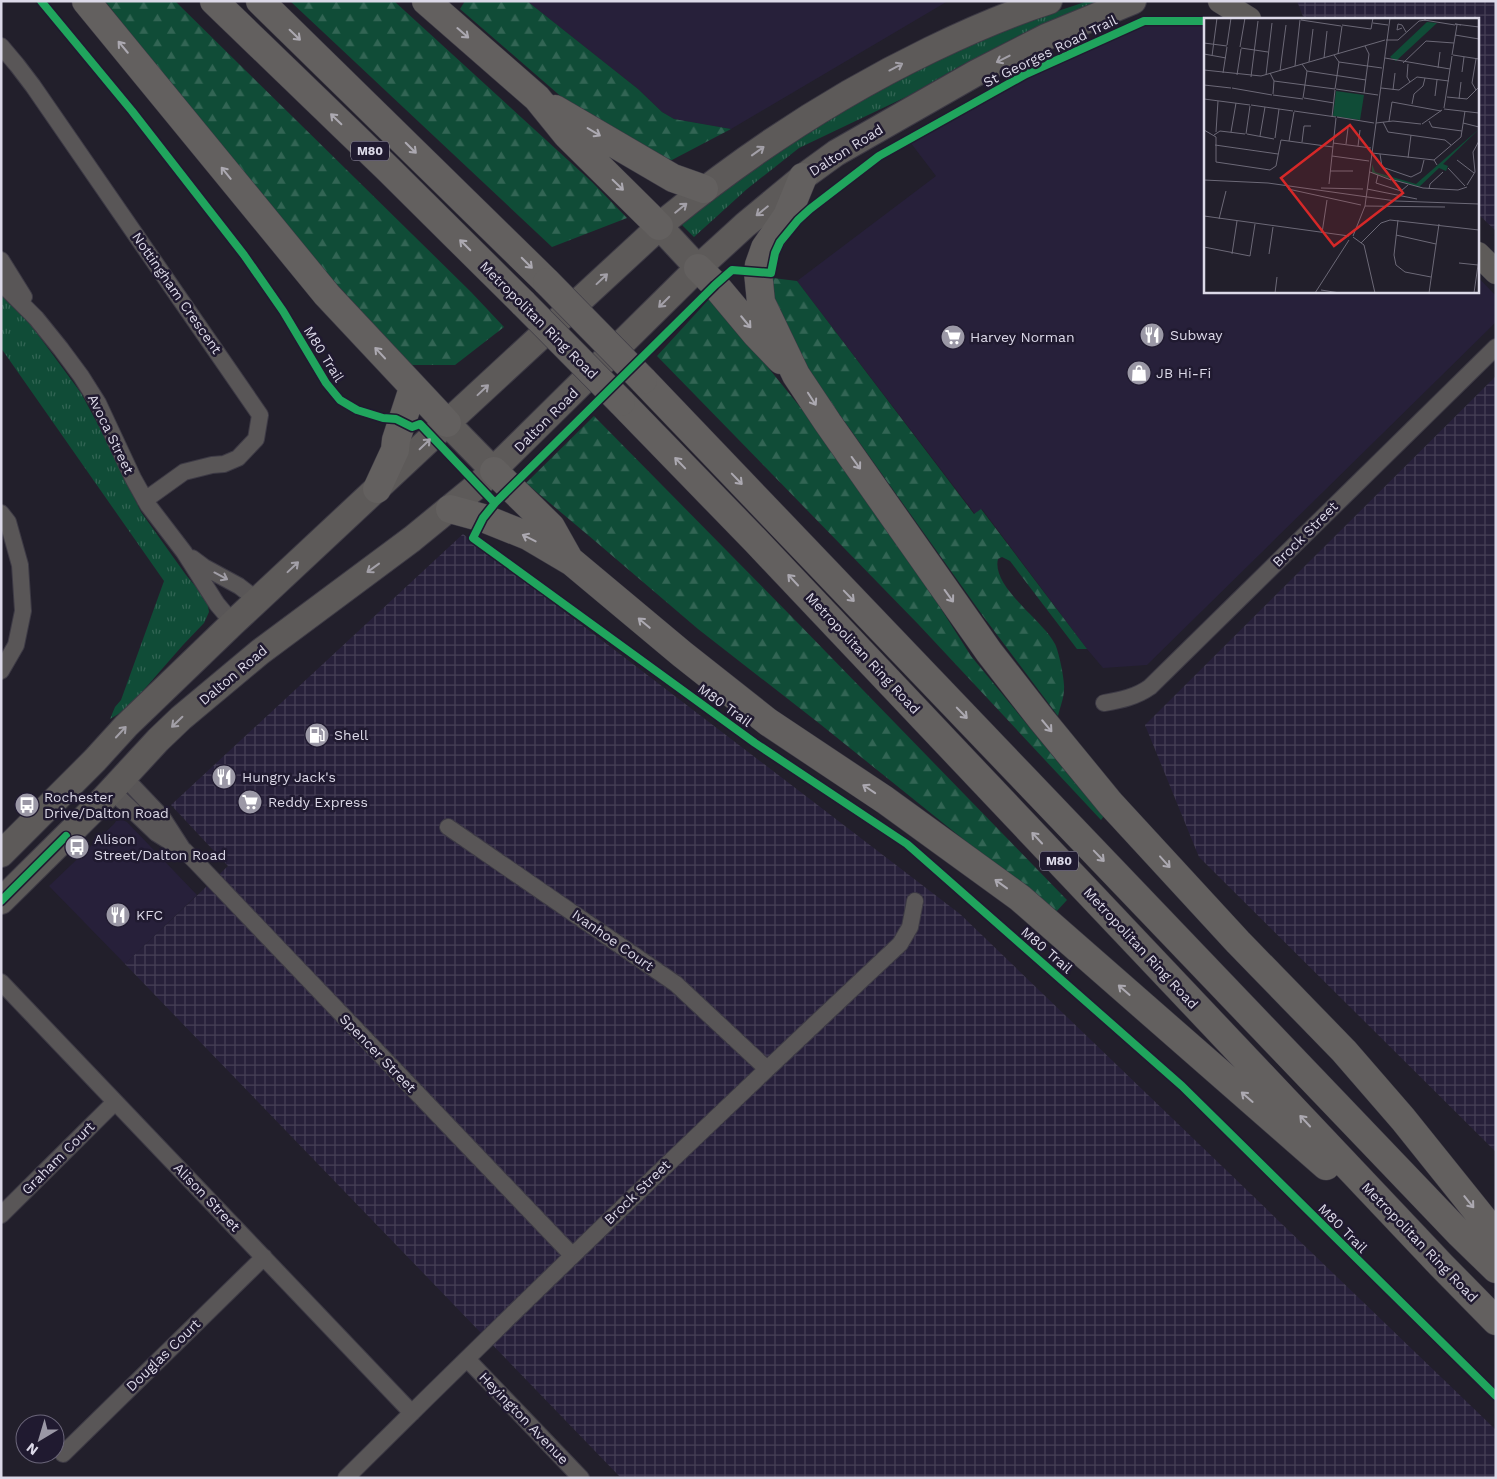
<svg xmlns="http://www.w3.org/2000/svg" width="1497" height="1479" font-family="'Work Sans',sans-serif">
<defs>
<pattern id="industrial-grid" width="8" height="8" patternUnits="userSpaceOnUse" patternTransform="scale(1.25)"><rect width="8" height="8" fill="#27203a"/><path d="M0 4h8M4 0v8" fill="none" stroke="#464056"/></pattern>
<pattern id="grass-tufts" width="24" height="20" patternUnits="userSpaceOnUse" patternTransform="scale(1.25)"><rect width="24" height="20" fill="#104c37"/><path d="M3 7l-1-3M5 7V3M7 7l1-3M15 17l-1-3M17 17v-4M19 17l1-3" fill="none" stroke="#326554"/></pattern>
<pattern id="forest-firs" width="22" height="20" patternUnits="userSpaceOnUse" patternTransform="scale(1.25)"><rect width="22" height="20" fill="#104c37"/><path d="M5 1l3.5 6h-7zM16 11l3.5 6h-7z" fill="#326554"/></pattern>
</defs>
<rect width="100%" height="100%" fill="#221f2b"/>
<path fill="#27203a" d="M527 1H948L731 129 674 119 662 112 638 89Z
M1145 23 1206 24V291H1478V277L1496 296V322L1147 665 1103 668 1087 649 982 509 975 514 797 281 936 176 910 142 1040 70Z
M123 820 127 822 197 895 125 964 49 886 114 824 116 821Z"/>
<path fill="url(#industrial-grid)" d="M1297 1H1496V231L1478 214V19H1304Z
M1496 376V1152L1199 857 1145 725Z
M463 534 960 914 1496 1430V1478H621L125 964 228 866 171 805Z"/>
<path fill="url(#grass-tufts)" d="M1088 1H1099L1045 24 1020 35 960 66 908 96 799 148 747 189 694 237 682 225 718 195 805 134 862 99 949 55 982 40 1040 17Z
M1 290 11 298 81 393 111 449 141 512 186 575 206 599 208 606 209 612 204 623 183 645 127 709 110 719 115 707 121 700 164 581 1 348Z"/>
<path fill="url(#forest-firs)" d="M105 1H175L471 292 504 327 455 365H411L262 203Z
M290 1H394L592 182 627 218 552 247Z
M465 1H527L638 89 662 112 674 119 731 129 670 161 565 100 460 9Z
M765 277 797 281 974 514 981 509 1087 649H1077L1010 561 1002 557 998 559C991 587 1044 621 1055 644 1059 652 1065 681 1064 689 1064 698 1060 707 1058 716L983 616 800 359Z
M711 297 809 418 884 519 971 656 1080 789 1104 816 1101 820 918 624 657 356Z
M594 416 794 619 1067 900 1055 913 820 724 698 629 595 541 526 483Z"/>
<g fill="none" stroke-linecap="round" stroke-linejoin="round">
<defs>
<path id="street" d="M1 46 17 65 33 86 260 415 256 439 238 458 224 464 212 465 184 472 145 500
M1 260 24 297
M1 283 36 318 61 349 81 376 98 403 133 478 148 505 184 552 217 604 233 623
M1 513 8 522 20 565 23 611 16 645 1 671
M192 558 204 567 239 586 257 600
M1104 703C1121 700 1136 697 1150 687L1496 347
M124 777 162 817 182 848
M111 790 156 833 185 851 195 861 572 1255
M448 827 676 984 767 1069
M1 982 412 1413
M1 1215 115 1102
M467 1359 581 1478
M63 1454 264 1257
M346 1478C528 1297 713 1119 900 944L910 927 915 901"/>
<path id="secondary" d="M1220 1 1249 19
M1478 254 1496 272"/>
<path id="primary" d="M659 226 698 268
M447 423 494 471
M1 854 95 760 126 726 233 623 447 423 670 217C750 152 837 95 930 50 969 31 1008 14 1049 1
M1 901 98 805 158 740 181 718 260 652 412 539 478 485 698 268 745 225 803 177 836 153 976 73 1046 37 1133 1"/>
<path id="highway" d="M86 1 327 295 447 423
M214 1 388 169 524 304
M260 1 547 282
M426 1 537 98 567 135 659 226
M555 109 673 178 704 189
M803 177 787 216 765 248 759 265 758 272 761 302 796 375 828 423 989 652 1042 720 1110 803 1238 942 1344 1051 1403 1119 1496 1235
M698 268 715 285 756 334 781 360
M643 380 1460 1234 1496 1269
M621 402 755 540 1442 1266 1496 1321
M494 471 551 527 569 559
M377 489 395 450 396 440 413 388
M450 509 483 518 528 536 572 562 682 654 768 722 885 800 1020 898 1326 1166"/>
</defs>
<use href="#street" stroke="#3d3a45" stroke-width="18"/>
<use href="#secondary" stroke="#3d3a45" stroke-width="25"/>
<use href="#primary" stroke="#3d3a45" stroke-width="28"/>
<use href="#highway" stroke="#3d3a45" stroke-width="29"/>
<use href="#street" stroke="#595657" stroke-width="16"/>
<use href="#secondary" stroke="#5e5b59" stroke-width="24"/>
<use href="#primary" stroke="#5d5a59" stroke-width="26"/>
<use href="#highway" stroke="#63605f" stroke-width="28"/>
<defs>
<path id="highway-bridge" d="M547 282 643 380
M524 304 621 402"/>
</defs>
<use href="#highway-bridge" stroke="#3d3a45" stroke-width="29" stroke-linecap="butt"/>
<use href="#highway-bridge" stroke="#63605f" stroke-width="28"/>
<defs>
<path id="cycleway" d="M41 1 132 111 244 255 283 311 326 383 340 400 357 410 383 418 396 419 412 427 420 424 495 503 483 518 473 538 755 743 907 844 1182 1086 1496 1396
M495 503 715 285 732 270 771 273 775 253 780 242 798 220 810 209 879 156 1026 74 1144 21H1206
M1 901 66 836"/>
</defs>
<use href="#cycleway" stroke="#201a30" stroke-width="11"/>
<use href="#cycleway" stroke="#20a55d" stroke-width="8"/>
</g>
<defs><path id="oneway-shaft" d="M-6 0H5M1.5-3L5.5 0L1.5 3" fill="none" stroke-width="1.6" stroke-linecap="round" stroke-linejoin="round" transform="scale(1.25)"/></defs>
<g stroke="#aca9b1">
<use href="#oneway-shaft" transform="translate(463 33) rotate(41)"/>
<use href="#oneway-shaft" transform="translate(295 35) rotate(44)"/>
<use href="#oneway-shaft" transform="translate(123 47) rotate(-130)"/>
<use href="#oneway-shaft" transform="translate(336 119) rotate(-136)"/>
<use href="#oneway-shaft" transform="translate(594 132) rotate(31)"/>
<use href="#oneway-shaft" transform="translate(411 148) rotate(45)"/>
<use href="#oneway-shaft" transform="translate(226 173) rotate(-129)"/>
<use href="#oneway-shaft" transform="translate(618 185) rotate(44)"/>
<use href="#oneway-shaft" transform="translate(465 245) rotate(-135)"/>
<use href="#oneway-shaft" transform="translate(527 263) rotate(45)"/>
<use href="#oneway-shaft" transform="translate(746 322) rotate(50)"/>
<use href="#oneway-shaft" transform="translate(380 353) rotate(-133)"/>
<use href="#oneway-shaft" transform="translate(812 399) rotate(57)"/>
<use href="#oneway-shaft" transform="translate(680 463) rotate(-134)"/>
<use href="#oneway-shaft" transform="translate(856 463) rotate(54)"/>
<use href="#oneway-shaft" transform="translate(737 479) rotate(46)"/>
<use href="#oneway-shaft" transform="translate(529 538) rotate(-153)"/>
<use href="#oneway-shaft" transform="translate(793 580) rotate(-133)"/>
<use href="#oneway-shaft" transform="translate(849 596) rotate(46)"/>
<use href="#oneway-shaft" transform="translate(949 596) rotate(54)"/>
<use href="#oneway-shaft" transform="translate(644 623) rotate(-140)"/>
<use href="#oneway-shaft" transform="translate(962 713) rotate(46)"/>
<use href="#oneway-shaft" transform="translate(1047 726) rotate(50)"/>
<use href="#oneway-shaft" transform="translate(869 789) rotate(-146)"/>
<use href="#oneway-shaft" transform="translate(1037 838) rotate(-133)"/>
<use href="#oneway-shaft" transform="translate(1099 856) rotate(46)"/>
<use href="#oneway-shaft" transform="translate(1165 862) rotate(48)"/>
<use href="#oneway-shaft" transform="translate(1001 884) rotate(-144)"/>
<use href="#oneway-shaft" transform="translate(1124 990) rotate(-139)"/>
<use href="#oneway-shaft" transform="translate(1247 1097) rotate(-139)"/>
<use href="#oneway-shaft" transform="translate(1305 1121) rotate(-133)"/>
<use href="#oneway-shaft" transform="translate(1469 1202) rotate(51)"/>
</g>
<g stroke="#a3a0a8">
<use href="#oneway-shaft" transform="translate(1003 59) rotate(153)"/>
<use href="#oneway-shaft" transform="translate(896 67) rotate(-28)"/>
<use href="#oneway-shaft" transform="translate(758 151) rotate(-36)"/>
<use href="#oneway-shaft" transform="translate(681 208) rotate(-39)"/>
<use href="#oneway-shaft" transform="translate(762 211) rotate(141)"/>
<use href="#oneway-shaft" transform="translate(602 279) rotate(-43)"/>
<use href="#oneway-shaft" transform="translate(664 302) rotate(135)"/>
<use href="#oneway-shaft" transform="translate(483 390) rotate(-43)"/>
<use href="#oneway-shaft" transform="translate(425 444) rotate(-44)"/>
<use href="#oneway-shaft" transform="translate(293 567) rotate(-43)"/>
<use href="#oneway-shaft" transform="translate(373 568) rotate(144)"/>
<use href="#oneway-shaft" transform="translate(177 722) rotate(136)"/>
<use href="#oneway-shaft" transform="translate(121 732) rotate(-47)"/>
</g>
<use stroke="#a19ea7" href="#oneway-shaft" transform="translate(221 576) rotate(28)"/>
<defs>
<symbol id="restaurant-disc" viewBox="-11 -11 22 22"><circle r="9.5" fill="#9b98a6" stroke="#201a30"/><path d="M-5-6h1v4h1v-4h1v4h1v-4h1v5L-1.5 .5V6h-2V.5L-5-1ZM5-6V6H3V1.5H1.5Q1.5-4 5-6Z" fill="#fff"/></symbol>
<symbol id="supermarket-disc" viewBox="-11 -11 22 22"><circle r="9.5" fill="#9b98a6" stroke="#201a30"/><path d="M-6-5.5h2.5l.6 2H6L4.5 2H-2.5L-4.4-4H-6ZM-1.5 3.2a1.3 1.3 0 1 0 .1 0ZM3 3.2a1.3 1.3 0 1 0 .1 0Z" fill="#fff"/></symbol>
<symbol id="shop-disc" viewBox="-11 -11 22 22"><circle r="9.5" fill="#9b98a6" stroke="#201a30"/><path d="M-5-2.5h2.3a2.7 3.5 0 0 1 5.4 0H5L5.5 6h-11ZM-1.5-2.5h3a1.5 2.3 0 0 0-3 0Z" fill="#fff"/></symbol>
<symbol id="fuel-disc" viewBox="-11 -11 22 22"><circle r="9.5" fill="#9b98a6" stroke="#201a30"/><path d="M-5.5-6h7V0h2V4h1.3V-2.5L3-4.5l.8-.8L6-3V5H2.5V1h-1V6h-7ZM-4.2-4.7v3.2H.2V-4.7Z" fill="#fff"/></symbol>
<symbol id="bus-disc" viewBox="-11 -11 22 22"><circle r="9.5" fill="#9b98a6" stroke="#201a30"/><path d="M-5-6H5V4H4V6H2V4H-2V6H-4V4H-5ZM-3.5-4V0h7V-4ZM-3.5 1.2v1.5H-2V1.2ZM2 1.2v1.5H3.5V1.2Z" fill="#fff"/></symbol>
</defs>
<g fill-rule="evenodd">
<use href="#restaurant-disc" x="1138" y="321" width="28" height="28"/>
<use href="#supermarket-disc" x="939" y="323" width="28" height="28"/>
<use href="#shop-disc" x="1125" y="359" width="28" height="28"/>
<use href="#fuel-disc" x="303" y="721" width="28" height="28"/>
<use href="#restaurant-disc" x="210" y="763" width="28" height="28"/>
<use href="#supermarket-disc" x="236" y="788" width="28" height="28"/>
<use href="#bus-disc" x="13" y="791" width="28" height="28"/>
<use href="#bus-disc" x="63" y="833" width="28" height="28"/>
<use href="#restaurant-disc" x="104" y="901" width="28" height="28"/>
</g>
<g text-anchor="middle" stroke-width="5" stroke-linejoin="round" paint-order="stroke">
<g fill="#201a30" stroke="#a4a0b1" stroke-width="1">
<rect x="351" y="141.5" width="38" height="19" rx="4"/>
<rect x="1040" y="851.5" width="38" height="19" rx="4"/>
</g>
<g font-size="12" font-weight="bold" fill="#dcd9e8">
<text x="370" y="155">M80</text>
<text x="1059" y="865">M80</text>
</g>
<g font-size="14" fill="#dcd9e8" stroke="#201a30">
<text transform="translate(1050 51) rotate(-26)" y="5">St Georges Road Trail</text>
<text transform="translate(846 150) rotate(-32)" y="5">Dalton Road</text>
<text transform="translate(177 293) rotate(55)" y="5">Nottingham Crescent</text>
<text transform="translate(539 320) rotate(45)" y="5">Metropolitan Ring Road</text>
<text transform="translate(324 354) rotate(58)" y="5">M80 Trail</text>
<text transform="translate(546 420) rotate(-45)" y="5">Dalton Road</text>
<text transform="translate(111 434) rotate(64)" y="5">Avoca Street</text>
<text transform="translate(1305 534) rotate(-45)" y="5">Brock Street</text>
<text transform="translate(863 653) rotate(47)" y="5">Metropolitan Ring Road</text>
<text transform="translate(233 675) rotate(-40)" y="5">Dalton Road</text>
<text transform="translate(725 705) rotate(36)" y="5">M80 Trail</text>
<text transform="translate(613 940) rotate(35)" y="5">Ivanhoe Court</text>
<text transform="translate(1141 948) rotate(47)" y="5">Metropolitan Ring Road</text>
<text transform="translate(1047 950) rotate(41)" y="5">M80 Trail</text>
<text transform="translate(378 1053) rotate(46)" y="5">Spencer Street</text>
<text transform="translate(58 1158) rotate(-45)" y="5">Graham Court</text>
<text transform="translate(637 1192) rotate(-44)" y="5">Brock Street</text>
<text transform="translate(207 1197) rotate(46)" y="5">Alison Street</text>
<text transform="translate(1343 1228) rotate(45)" y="5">M80 Trail</text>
<text transform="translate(1420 1242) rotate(46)" y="5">Metropolitan Ring Road</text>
<text transform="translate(163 1355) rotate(-44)" y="5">Douglas Court</text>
<text transform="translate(524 1418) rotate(46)" y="5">Heyington Avenue</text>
</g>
<g font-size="14" fill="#dcd9e8" stroke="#201a30" text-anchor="start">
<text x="1170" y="340">Subway</text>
<text x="970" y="342">Harvey Norman</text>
<text x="1156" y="378">JB Hi-Fi</text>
<text x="334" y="740">Shell</text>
<text x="242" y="782">Hungry Jack's</text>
<text x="44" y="802">Rochester<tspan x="44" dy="16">Drive/Dalton Road</tspan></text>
<text x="268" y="807">Reddy Express</text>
<text x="94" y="844">Alison<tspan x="94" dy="16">Street/Dalton Road</tspan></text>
<text x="136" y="920">KFC</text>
</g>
</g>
<g transform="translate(1204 18)">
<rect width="275" height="275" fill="#221f2b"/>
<path d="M223 4 233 5 192 43 186 39ZM275 111 239 146 244 148 242 153 235 150 215 169 168 155V146L171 154 212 166Z" fill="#104c37"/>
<path d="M132 73 160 77 156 102 129 98Z" fill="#104c37"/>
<path fill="none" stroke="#6c6977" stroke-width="1" d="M97 2 137 8M220 2 251 7M169 5 184 7M138 7 167 11 169 0M257 7 251 6 275 9M198 10 193 12 194 6 198 7 202 14M251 17 275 21M182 22H194L215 3 222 2M0 25 23 28M23 27 27 0M36 29 41 0M37 30 64 34M0 36 22 40M134 36 138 8M130 37 135 44 131 71M248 37 253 7M249 37 275 41M8 38 13 0M120 40 123 13M181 40 246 51M272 41 268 65 272 72M105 44 109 11M135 44 178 50M199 45 222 23 250 25M98 46 103 53 99 80M204 46 203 59 206 64M91 48 96 2M234 50 236 34M0 52 57 58 181 22M76 53 82 7M103 53 162 62M258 54 260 39M19 55 23 29M66 55 70 63 69 76M33 57 37 31M62 57 68 5M47 59 54 3M70 63 131 71M0 67 27 70M28 70 68 77M177 70 195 72 213 59 245 63M132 71 174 77M189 72 191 55M160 75 165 36 161 28M69 77 99 81M231 78 233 62M243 79 263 81 275 69M100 80 130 85M0 81 46 87M255 81 257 64M208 86 210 76 219 68 221 60M47 87 89 93M240 90 248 38M240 91 275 95M90 93 132 99M128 99 131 72M133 99 170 105M185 103 188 84 237 93M225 103 228 109 258 113M179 104 184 114 241 122 247 127M172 105 189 103 217 106M259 105 275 109M218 106 238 92M0 112 12 119V144L66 152 72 148 77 122 129 129M12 114 14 83M27 114 32 85M42 116 46 88M43 116 70 121M10 117 16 113 41 116M56 118 61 89M71 120 75 91M85 123 90 94M98 124 100 108H107M129 125 167 130M142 126 144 110M11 127 74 136M154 128 156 112M168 135 230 142 233 147M176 136 178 149 207 159 217 154 220 142M128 138 165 143M204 140 207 117M230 142 257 119 261 93M253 142 270 155M244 150 261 168M126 153H149M166 154 187 162M174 157 172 165 197 173 204 167M186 161 219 170 254 172 263 169M0 162 64 165 192 183 275 186M125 166 132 100M263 167 271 154 269 134 275 123M117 170 159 171M84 171 157 187M163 171 213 181M225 171 226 166 239 154M161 188 241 189M0 198 145 218M15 201 22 173M194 202 190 237 192 247 201 254 227 259M118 215 123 182M192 217 232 226M149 218 161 188 186 0M149 219 160 227 171 275M157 225 177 205 186 202 275 212M0 229 46 238 51 206M28 236 33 203M65 236 69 209M255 245 274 247M117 272 136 275M71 275 73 259M111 275 145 222M225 275 235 206M270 275 275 240"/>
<path fill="#d62828" fill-opacity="0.15" stroke="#d62828" stroke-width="2.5" d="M146 107 199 175 130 228 77 160Z"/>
<rect width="275" height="275" fill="none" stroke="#dcd9e8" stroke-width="2.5"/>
</g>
<rect width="1497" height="1479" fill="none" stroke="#dcd9e8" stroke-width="5"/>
<g transform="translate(40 1439) rotate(218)"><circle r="24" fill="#201a30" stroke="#6b667a"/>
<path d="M0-4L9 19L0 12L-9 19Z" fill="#9b98a6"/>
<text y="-8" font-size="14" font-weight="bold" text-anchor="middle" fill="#dcd9e8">N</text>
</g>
</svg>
